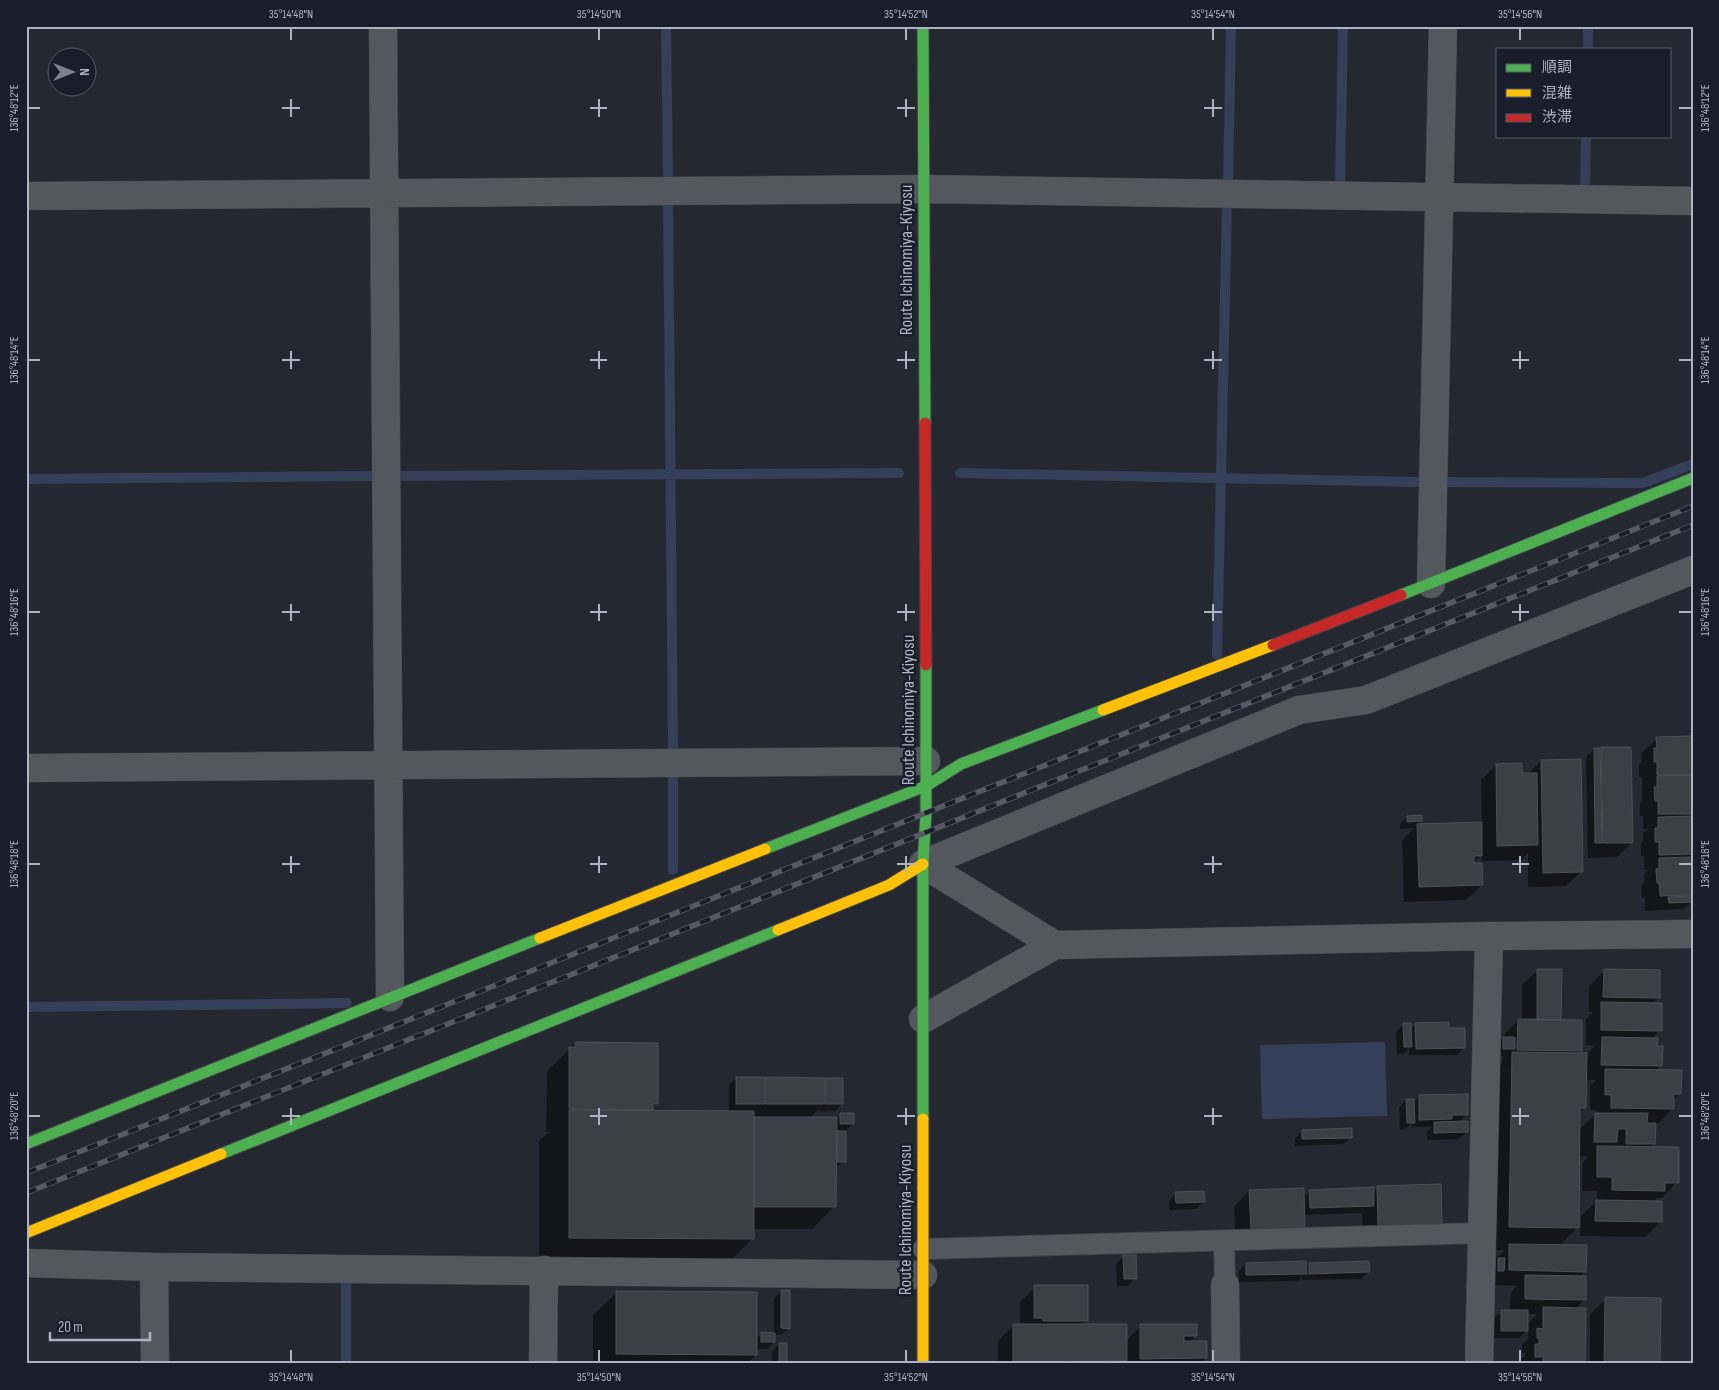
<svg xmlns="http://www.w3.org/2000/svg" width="1719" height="1390" font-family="'Sofia Sans Condensed','Noto Sans JP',sans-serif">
<rect width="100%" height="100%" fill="#252830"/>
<path fill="#343f59" d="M1385 1042 1387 1116 1262 1119 1260 1045Z"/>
<path fill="#0007" fill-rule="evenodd" d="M1657 739 1693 754V814L1690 817H1693V856L1690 858H1693V908H1691V902L1684 909 1645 911V898H1642L1641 885 1644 882V874L1649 869 1644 870V856H1641V844L1643 841V833L1648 829H1643V816H1640V804L1642 801V777H1639V765L1642 762 1641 754Z
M1594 749 1599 751 1601 749 1632 842 1617 857 1588 858 1586 764 1587 756Z
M1541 761 1582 871 1566 886 1528 887V853L1521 860 1482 861V854L1471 865 1482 885 1466 900 1404 902 1402 840 1414 828 1400 829V824L1407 817 1421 821 1417 825 1482 823 1481 780 1496 765 1520 774H1528Z
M1538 970 1560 1021 1581 1050 1577 1054H1587L1595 1045H1586V1019L1593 1012H1589V986L1605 970 1659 997 1652 1004 1660 1030 1652 1039 1661 1065 1655 1071 1680 1093 1673 1101V1108L1658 1124H1655L1654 1144 1650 1148 1677 1182 1662 1198H1657L1653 1202 1660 1222 1645 1237 1580 1236 1581 1216 1597 1201V1191H1582L1583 1162 1588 1157 1578 1156 1577 1228 1559 1246 1585 1271 1579 1277 1585 1299 1575 1309 1584 1364H1520V1360L1525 1356V1353H1522V1345L1528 1339V1329L1519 1338H1494V1318L1502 1311H1510L1511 1292 1517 1286 1494 1285V1260L1505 1250H1487L1489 1076 1502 1063 1503 1056H1496V1045L1503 1038V1036L1518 1020H1522V985ZM1585 1080H1596L1590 1086V1110H1596V1114L1579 1130V1113L1585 1107ZM1526 1314H1538L1526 1325Z
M1404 1024 1410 1030 1416 1024 1447 1029 1464 1047 1457 1055H1409V1048L1403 1054H1397L1396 1032Z
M575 1043 656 1104 650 1112H729V1085L736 1078 764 1081 767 1078 824 1081 826 1079 842 1104 835 1111H819V1109L810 1118H837L841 1115 853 1124 845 1132 844 1161 835 1168V1206L812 1229H753V1238L723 1268 539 1267V1141L549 1132H546L547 1071Z
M1419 1097 1467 1114 1459 1123 1467 1132 1459 1139 1427 1140V1131L1432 1127H1412V1123L1406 1129 1400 1130 1399 1107 1406 1100 1413 1103Z
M1303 1131 1351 1137 1343 1144 1295 1146V1138Z
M1440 1186 1363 1242 1362 1213 1304 1215 1236 1247 1234 1207 1249 1191 1303 1197 1310 1191 1373 1192 1377 1187Z
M1176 1193 1203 1202 1196 1209 1169 1210V1201Z
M1124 1256 1135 1278 1128 1286H1117L1116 1264Z
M1246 1264 1305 1268 1309 1264 1369 1271 1361 1279 1302 1280V1277L1298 1281 1239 1282V1271Z
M1035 1287 1087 1320 1081 1326 1126 1341 1141 1326 1196 1336 1189 1342 1206 1358 1200 1364H1126V1361L1123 1364H998V1341L1013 1326H1020V1302Z
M781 1291 789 1328 781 1335H774V1342L767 1349H756V1355L747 1364H593V1315L616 1293 756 1339 762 1333 774 1334V1298Z
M1606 1299 1659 1364H1590V1314Z
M779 1344 786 1362 784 1364H772V1352Z"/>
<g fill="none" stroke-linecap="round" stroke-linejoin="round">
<path stroke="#343f59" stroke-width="10" d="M666 26 668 179
M1588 49V26
M1340 184 1343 26
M1228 186 1231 26
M1585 189 1586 136
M668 200 673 750
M960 473 1418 482
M396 476 899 473
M26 479 374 476
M1442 482 1643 483 1693 464
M1217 655 1227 204
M673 771V870
M26 1007 347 1003
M346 1280V1364"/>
</g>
<path fill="#3c3f46" stroke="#4c5058" d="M1693 736V775H1657V762H1654V748H1657L1656 737Z
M1601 747H1631L1633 843H1603Z
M1594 748H1600L1602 843H1595Z
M1581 759 1583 872 1543 873 1541 760Z
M1522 763V773H1537L1538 845 1497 846 1496 764Z
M1693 775V814H1658V801H1655L1654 787H1657V776Z
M1422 815V821L1407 822V816Z
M1693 816V854L1659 855V842H1655V828H1658V817Z
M1482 822V856H1474V863H1482L1483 885 1419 887 1417 824Z
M1693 857V895L1660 896 1659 883H1657L1656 869 1659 868V858Z
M1693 896V902L1669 903 1668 897Z
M1537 969H1562L1561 1020H1537Z
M1604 969 1660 970V998L1603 997Z
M1601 1002 1662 1003V1031L1601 1030Z
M1518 1019 1582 1020V1051L1517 1050Z
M1449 1022V1028H1465V1048L1416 1049 1415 1023Z
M1403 1023H1411L1412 1047H1404Z
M1503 1037H1515V1049H1503Z
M1602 1037 1658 1038 1657 1046H1663L1662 1066 1601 1065Z
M575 1042 658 1043V1104H653V1110L569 1109V1047H575Z
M1512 1052 1587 1053 1586 1108H1580L1579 1228 1509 1227Z
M1605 1069 1682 1070 1681 1094H1674V1109L1611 1108V1095H1605Z
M736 1077H765V1104H736Z
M766 1077 825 1078V1104H766Z
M826 1078H843V1104H826Z
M1468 1094V1115H1452V1119L1419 1120V1095Z
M1406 1099H1414L1415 1123H1407Z
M569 1110 754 1111V1239L569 1238Z
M840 1113H854V1124H840Z
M1595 1113H1648L1647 1123H1656L1655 1144H1626V1129H1618L1617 1142H1594Z
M754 1117H837L836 1207H754Z
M1468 1121V1132L1434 1133V1122Z
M1352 1128V1138L1302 1139V1130Z
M837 1131H846V1162H837Z
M1597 1146 1679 1147V1183H1665V1191L1612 1190V1177H1597Z
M1441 1184 1442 1226 1378 1227 1377 1186Z
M1374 1187V1206L1310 1208 1309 1190Z
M1304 1188 1305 1231 1251 1232 1249 1190Z
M1204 1191 1205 1202 1176 1203 1175 1192Z
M1596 1200 1662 1201V1222L1595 1221Z
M1509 1244 1587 1245 1586 1272 1509 1270Z
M1123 1255H1136L1137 1279H1124Z
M1498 1258H1505L1504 1271H1498Z
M1306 1261 1307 1274 1246 1275V1263Z
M1369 1261 1370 1272 1309 1274V1263Z
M1525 1275 1586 1276V1300L1525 1299Z
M1034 1285H1088V1321H1043V1318H1034Z
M781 1290H790V1329L781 1328Z
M616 1291 757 1292V1355L616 1354Z
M1605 1297 1661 1298 1660 1364H1604Z
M1543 1307 1586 1308 1585 1364H1543V1357H1535V1344H1539V1338H1537V1328L1543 1329Z
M1501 1310H1528V1331H1501Z
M1013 1324H1127V1361L1013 1362Z
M1140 1324H1197V1336H1184V1341H1207V1358L1140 1359Z
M761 1332 775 1333V1342H761Z
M779 1343H787V1362H779Z
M1137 1362H1196V1364H1137Z"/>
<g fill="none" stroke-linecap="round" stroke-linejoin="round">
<defs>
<path id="lane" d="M1224 1241 1225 1285
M923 1249 1482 1233"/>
<path id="street" d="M383 26 390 997
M26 196 924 189 1693 201
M1431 584 1443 26
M26 768 926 761
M923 864 1299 710 1366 700 1693 570
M923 864 1055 945
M923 1019 1055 945 1489 936 1693 934
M26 1263 154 1267 923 1275
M154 1267 155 1364
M1225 1285 1226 1364
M543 1364 544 1270
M1479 1364 1489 936"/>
<path id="fast" d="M923 26 925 423
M1401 595 1693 478
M765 849 926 786 961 764 1103 710
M923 1119V864L926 813V665
M26 1144 540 938
M221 1154 778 930"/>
<path id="slow" d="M1103 710 1273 645
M778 930 889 885 923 864
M540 938 765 849
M923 1119V1364
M26 1233 221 1154"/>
<path id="jam" d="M925 423 926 665
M1273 645 1401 595"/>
</defs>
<use href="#lane" stroke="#414349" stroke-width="22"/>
<use href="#street" stroke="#414349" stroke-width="29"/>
<use href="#fast" stroke="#414349" stroke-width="13"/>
<use href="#slow" stroke="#414349" stroke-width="13"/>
<use href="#jam" stroke="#414349" stroke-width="13"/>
<use href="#lane" stroke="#54575e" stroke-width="20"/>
<use href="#street" stroke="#54575e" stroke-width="28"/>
<use href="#fast" stroke="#4caf50" stroke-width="11"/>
<use href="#slow" stroke="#ffc107" stroke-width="11"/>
<use href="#jam" stroke="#c62828" stroke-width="11"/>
<defs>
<path id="rail" d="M26 1173 1693 506
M26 1193 1693 525"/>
</defs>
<use href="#rail" stroke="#575a62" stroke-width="5.5"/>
<use href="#rail" stroke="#191e2a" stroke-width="4" stroke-dasharray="11" stroke-linecap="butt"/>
</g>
<path fill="none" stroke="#adb3c2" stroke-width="2" d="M291 28V40M599 28V40M906 28V40M1213 28V40M1520 28V40M291 99V117M599 99V117M906 99V117M1213 99V117M28 108H40M282 108H300M590 108H607M897 108H915M1204 108H1222M1679 108H1692M291 351V369M599 351V369M906 351V369M1213 351V369M1520 351V369M28 360H40M282 360H300M590 360H607M897 360H915M1204 360H1222M1512 360H1529M1679 360H1692M291 604V621M599 604V621M906 604V621M1213 604V621M1520 604V621M28 612H40M282 612H300M590 612H607M897 612H915M1204 612H1222M1512 612H1529M1679 612H1692M291 856V873M599 856V873M906 856V873M1213 856V873M1520 856V873M28 864H40M282 864H300M590 864H607M897 864H915M1204 864H1222M1512 864H1529M1679 864H1692M291 1108V1125M599 1108V1125M906 1108V1125M1213 1108V1125M1520 1108V1125M28 1116H40M282 1116H300M590 1116H607M897 1116H915M1204 1116H1222M1512 1116H1529M1679 1116H1692M291 1350V1362M599 1350V1362M906 1350V1362M1213 1350V1362M1520 1350V1362"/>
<g text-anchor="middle" stroke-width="5" stroke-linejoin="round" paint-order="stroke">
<g font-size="18" fill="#adb3c2" stroke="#191e2a">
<text transform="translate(906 260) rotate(-90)" y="6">Route Ichinomiya-Kiyosu</text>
<text transform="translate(908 710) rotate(-90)" y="6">Route Ichinomiya-Kiyosu</text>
<text transform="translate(905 1220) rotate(-90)" y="6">Route Ichinomiya-Kiyosu</text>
</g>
</g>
<rect width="1719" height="1390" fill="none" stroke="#191e2a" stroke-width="55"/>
<rect x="1496" y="48" width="175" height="90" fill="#191e2a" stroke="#545a67"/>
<rect x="1506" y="64" width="25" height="8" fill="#4caf50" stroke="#545a67"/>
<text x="1542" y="72" font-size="15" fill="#adb3c2">順調</text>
<rect x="1506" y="89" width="25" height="8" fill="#ffc107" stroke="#545a67"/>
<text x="1542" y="98" font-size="15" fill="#adb3c2">混雑</text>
<rect x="1506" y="114" width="25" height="8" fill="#c62828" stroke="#545a67"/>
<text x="1542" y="122" font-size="15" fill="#adb3c2">渋滞</text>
<g transform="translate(72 72) rotate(90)"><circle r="24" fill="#191e2a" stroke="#545a67"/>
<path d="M0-4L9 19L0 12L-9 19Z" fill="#7d828f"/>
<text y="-8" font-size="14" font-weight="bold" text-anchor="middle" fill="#adb3c2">N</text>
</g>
<path d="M50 1332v8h100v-8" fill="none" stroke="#adb3c2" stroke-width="2.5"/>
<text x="58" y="1332" font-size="15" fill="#adb3c2" stroke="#191e2a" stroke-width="4" paint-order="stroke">20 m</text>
<rect x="28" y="28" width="1664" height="1334" fill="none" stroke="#adb3c2" stroke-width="2"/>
<g font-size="12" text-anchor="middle" fill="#adb3c2">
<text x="291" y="18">35°14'48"N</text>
<text x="599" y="18">35°14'50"N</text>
<text x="906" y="18">35°14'52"N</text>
<text x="1213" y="18">35°14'54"N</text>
<text x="1520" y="18">35°14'56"N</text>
<text transform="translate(1705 108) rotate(-90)" y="4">136°48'12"E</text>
<text transform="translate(14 108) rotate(-90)" y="4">136°48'12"E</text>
<text transform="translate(1705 360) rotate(-90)" y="4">136°48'14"E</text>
<text transform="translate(14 360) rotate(-90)" y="4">136°48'14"E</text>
<text transform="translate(1705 612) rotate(-90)" y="4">136°48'16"E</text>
<text transform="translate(14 612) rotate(-90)" y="4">136°48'16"E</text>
<text transform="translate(1705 864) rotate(-90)" y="4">136°48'18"E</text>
<text transform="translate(14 864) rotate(-90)" y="4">136°48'18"E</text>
<text transform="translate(14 1116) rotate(-90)" y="4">136°48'20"E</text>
<text transform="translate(1705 1116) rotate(-90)" y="4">136°48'20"E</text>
<text x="291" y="1381">35°14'48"N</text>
<text x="599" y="1381">35°14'50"N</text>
<text x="906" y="1381">35°14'52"N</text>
<text x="1213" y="1381">35°14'54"N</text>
<text x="1520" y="1381">35°14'56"N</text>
</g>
</svg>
